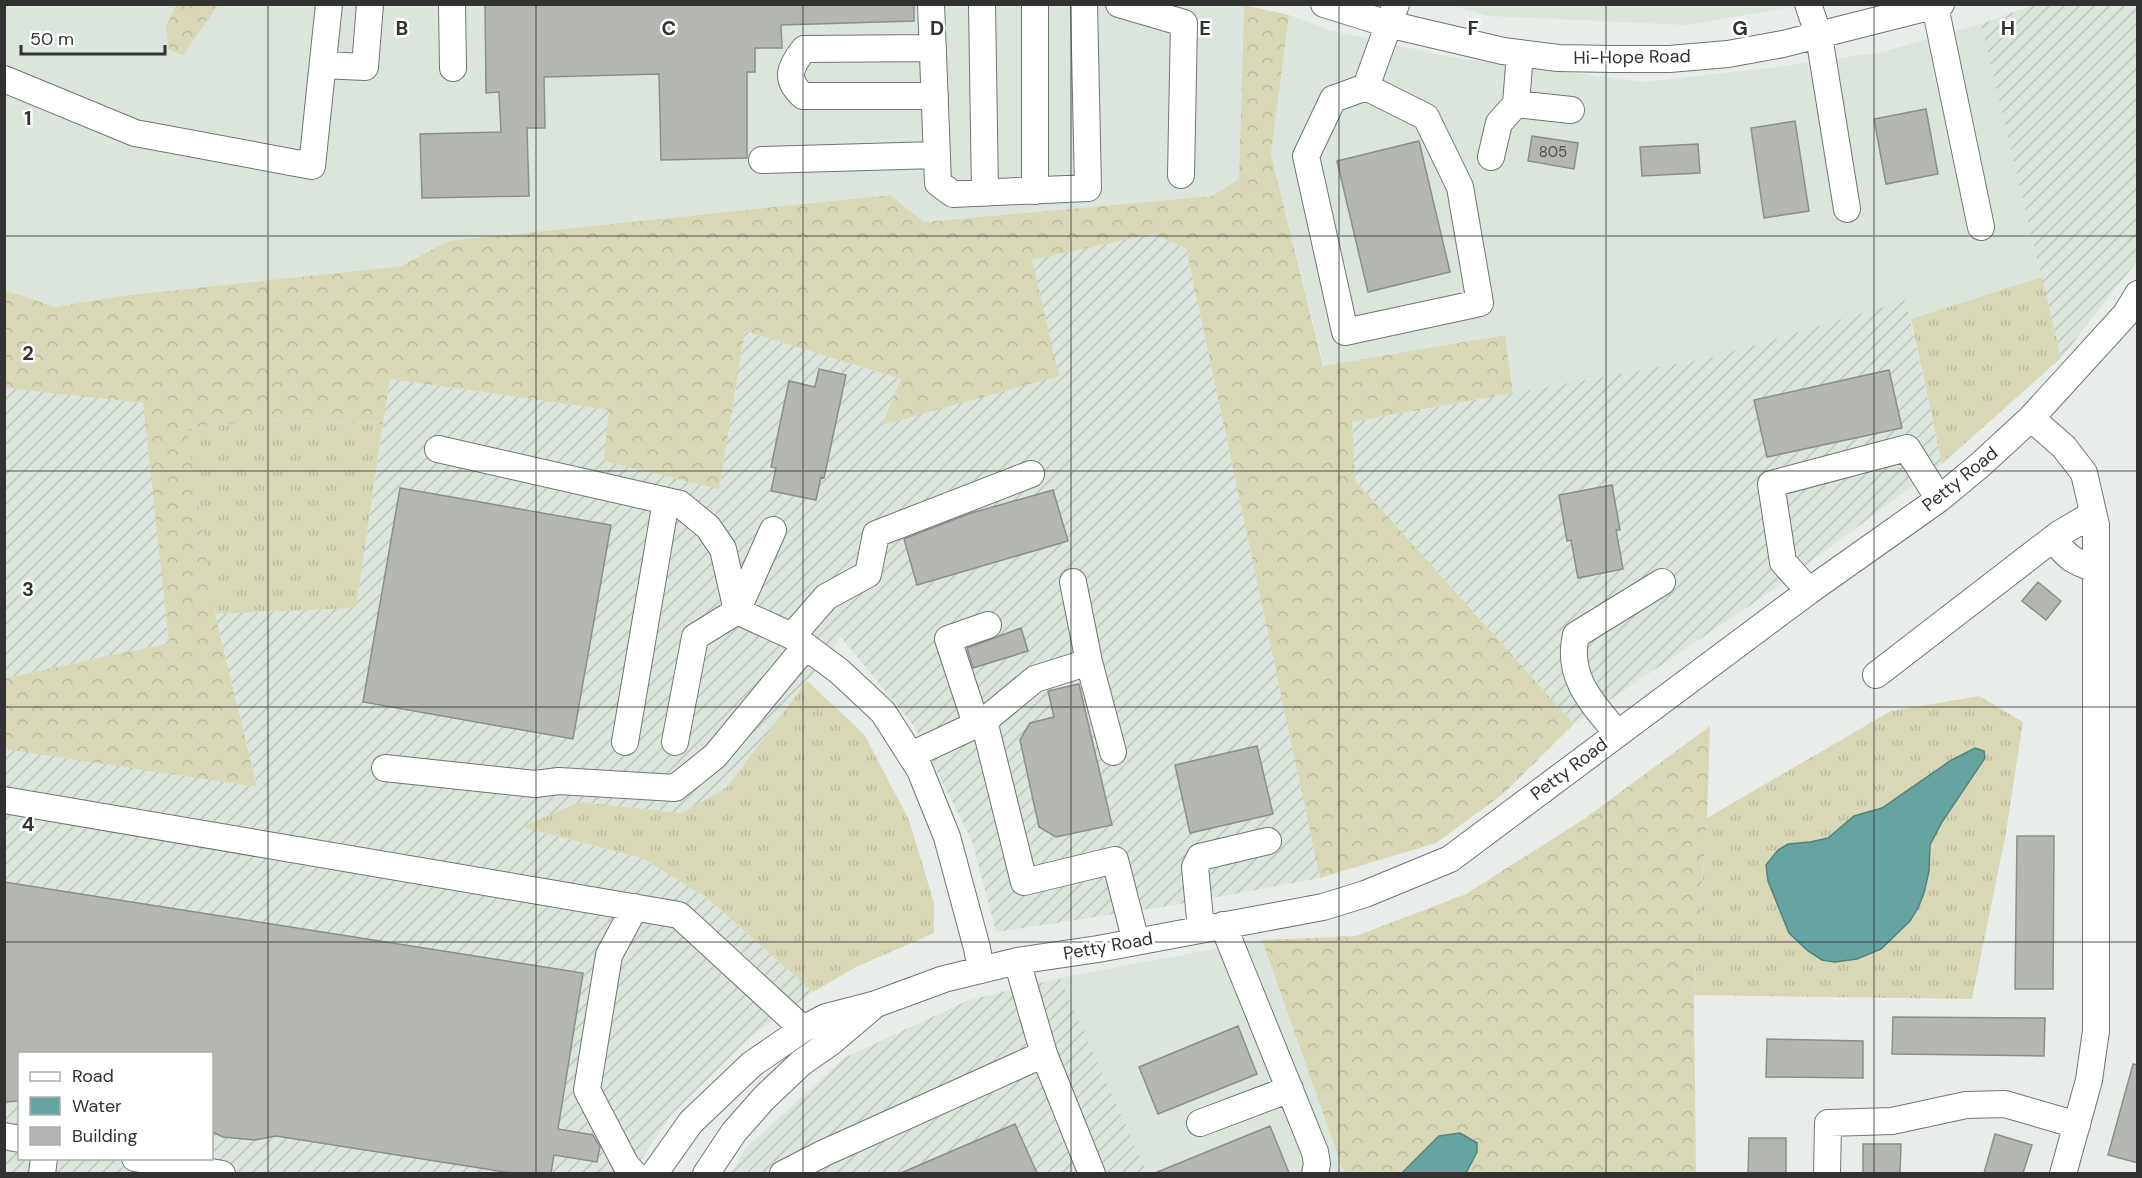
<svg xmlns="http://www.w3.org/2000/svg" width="2142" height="1178" font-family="'DM Sans',sans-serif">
<defs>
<pattern id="industrial-furrows" width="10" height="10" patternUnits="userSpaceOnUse" patternTransform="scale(1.5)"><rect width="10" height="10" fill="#dbe5dc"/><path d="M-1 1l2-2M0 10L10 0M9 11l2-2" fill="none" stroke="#bcc5bd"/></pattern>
<pattern id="grass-tufts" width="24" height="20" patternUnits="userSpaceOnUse" patternTransform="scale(1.5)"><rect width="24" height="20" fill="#d8d8b6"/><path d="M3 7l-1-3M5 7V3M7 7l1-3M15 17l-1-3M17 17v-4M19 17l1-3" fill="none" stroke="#baba9d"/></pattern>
<pattern id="forest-crowns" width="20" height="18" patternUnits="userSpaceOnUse" patternTransform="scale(1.5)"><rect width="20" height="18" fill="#d8d8b6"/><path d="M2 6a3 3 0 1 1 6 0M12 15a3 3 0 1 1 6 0" fill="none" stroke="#baba9d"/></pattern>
</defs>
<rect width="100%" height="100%" fill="#e9edea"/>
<path fill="#dbe5dc" d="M5 5H1244L1239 180 1212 196 924 222 889 195 448 241 403 266 120 296 55 307 5 290Z
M1449 5H1801L1686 25 1489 16Z
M1289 15 1328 30 1451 57 1643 82 1778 67 1882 52 1981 24 2042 277 1911 319 1906 300 1714 357 1513 393 1505 335 1324 366 1271 154Z
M1262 940 1344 1173H1147L1060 978Z"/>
<path fill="url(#industrial-furrows)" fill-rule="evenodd" d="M2033 5H2137V261L2061 358 1981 24Z
M1152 234 1186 248 1320 878 1174 905 996 932 972 841 914 726 841 637 727 787 682 813 580 802 523 827 642 858 707 898 813 992 753 1035 671 1115 632 1173 5 1174V748L257 786 215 614 356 608 390 379 609 410 719 489 745 331 901 379 883 424 1032 260ZM20 1054H212V1158H20Z
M1906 300 1942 464 1770 592 1574 724 1355 480 1352 422 1714 357Z
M5 388 143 403 169 643 5 678Z
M1060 978 1147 1173 731 1174 745 1149 844 1058 969 1000Z"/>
<path fill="url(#grass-tufts)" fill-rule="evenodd" d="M2042 277 2061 358 1942 464 1911 319Z
M263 420 383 424 356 608 215 614 186 429Z
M807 681 864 734 909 820 934 903V933L856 967 813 992 707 898 642 858 522 827 580 802 682 813 727 787Z
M1979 696 2023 722 2005 838 1972 999 1694 995 1707 818 1891 711ZM1950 761 1942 822 1930 846 1929 871 1924 893 1910 921 1897 932 1788 844 1810 842 1828 838 1854 816 1882 808Z"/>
<path fill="url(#forest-crowns)" d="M176 5H218L183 55 169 50 166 27Z
M1244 5 1289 15 1271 154 1323 366 1505 335 1513 393 1352 422 1355 480 1574 724 1503 794 1436 843 1320 878 1186 248 1152 234 1032 260 1059 376 882 425 901 379 745 331 719 489 604 461 609 410 390 379 383 424 263 420 187 429 215 614 257 787 5 749V678L169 643 143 403 5 388V290L55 307 120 296 402 266 448 241 890 195 924 222 1212 196 1239 179Z
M1710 726 1707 818 1694 995 1696 1173H1344L1262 940 1356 936 1466 894 1584 819Z"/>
<path fill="#65a4a1" stroke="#55827f" stroke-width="1.5" d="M1975 748 1984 751 1985 758 1942 822 1930 845 1929 871 1924 893 1918 908 1910 921 1881 949 1857 959 1835 962 1822 960 1808 951 1789 933 1768 881 1766 865 1778 850 1788 844 1810 842 1828 838 1854 816 1882 808 1950 761Z
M1460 1133 1477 1143V1152L1466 1173H1402L1439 1136Z"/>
<path fill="#b4b6b2" stroke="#8c8e8a" stroke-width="1.5" d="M485 4H914V21L781 25 782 48H755V72H747V158L661 160 659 74 544 77 545 128H527L529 196 422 198 420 134 501 132 499 92 486 93Z
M1926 109 1938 174 1886 184 1874 119Z
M1795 121 1809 211 1764 218 1751 128Z
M1532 136 1578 143 1574 169 1528 161Z
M1419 141 1450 272 1368 292 1337 161Z
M1698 144 1700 173 1642 176 1640 147Z
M819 369 846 375 824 478 821 477 816 500 771 491 776 468 771 467 789 381 815 387Z
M1889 370 1902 428 1767 457 1754 400Z
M1612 485 1620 530H1616L1623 569 1578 578 1571 540 1567 541 1559 495Z
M400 488 611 525 573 739 363 702Z
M1053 490 1068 541 917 585 904 539 968 514Z
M2038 582 2061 601 2046 620 2022 601Z
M1021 628 1028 651 973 668 967 648Z
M1079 684 1112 825 1056 837 1039 827 1020 740 1030 723 1054 717 1048 691Z
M1257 746 1273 814 1190 833 1175 765Z
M2017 836H2054L2053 989H2015Z
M4 882 583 973 558 1129 593 1135 600 1147 597 1162 554 1155 551 1173H512L276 1136 255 1140 223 1137 212 1132V1053H20V1101L4 1102Z
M1893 1017 2045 1018 2044 1056 1892 1054Z
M1238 1026 1257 1074 1158 1114 1139 1067Z
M1767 1039 1863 1041V1078L1766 1077Z
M2133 1064 2138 1065V1163L2108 1155Z
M1015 1124 1037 1173H901Z
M1270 1126 1289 1173H1155Z
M1995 1134 2032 1145 2023 1173H1984Z
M1749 1138H1786V1173H1748Z
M1863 1144H1901L1900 1173H1863Z"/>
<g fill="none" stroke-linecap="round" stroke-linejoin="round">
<defs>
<path id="minor" d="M452 4 453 68
M931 4 938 183 953 194 1088 188 1084 4
M982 4 985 193
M1035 4V191
M1119 4 1184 23 1181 175
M1324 4 1388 24 1503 51 1558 58 1613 59H1669L1728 54 1783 44 1941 4
M1808 4 1819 36 1847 209
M1935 6 1981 227
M933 48 804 49C790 67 784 79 803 96H935
M1520 53 1516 104 1571 110
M323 65 365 67 370 4
M4 79 135 133 312 166 329 4
M1366 87 1426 117 1460 187 1480 303 1345 332 1306 156 1333 99 1366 87 1396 4
M1491 157 1499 123 1516 104
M762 160 937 155
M2031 418 2064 447 2084 473 2096 525V1031L2089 1080 2063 1174
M438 449 680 504 708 527 723 549 737 611
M2054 539C2067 558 2074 562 2096 569
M1073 582 1089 662
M1809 591 1783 562 1771 484 1907 448 1939 499
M737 611 792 636 839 671 883 712 920 770 947 837 977 948 981 970
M792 636 826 597 868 574 876 534 1031 474
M1876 675 2059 534 2093 514
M984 721 1035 679 1089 662 1113 752
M976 724 948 639 988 625
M1617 733C1592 703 1566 677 1576 635L1662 582
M625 742 666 501
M675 742 695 637 737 611 773 530
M911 755 984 721 1024 882 1115 860 1136 942
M385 768 535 784 559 781 675 788 715 756 806 646
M4 800 679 915 803 1029
M1223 925 1315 1152 1317 1164 1315 1174
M1201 929 1195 867 1200 857 1268 841
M1044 1054 1092 1174
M1200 1123 1290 1089
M4 1136 20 1139
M135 1158 222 1174
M42 1174 44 1158
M634 1174 626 1165 587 1090 609 955 635 907
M654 1174 691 1122 752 1064 803 1029 826 1017 876 1004 944 979 1017 961 1098 949 1323 907 1365 894 1450 859 1809 591 1939 499 1980 465 2031 418 2125 315 2138 294
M706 1174 734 1132 764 1098 801 1063 831 1042 871 1008
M783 1174 824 1153 1044 1054 1017 961
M1827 1174 1828 1123 1892 1121 1966 1105 2005 1104 2077 1125"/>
</defs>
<use href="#minor" stroke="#717572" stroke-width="28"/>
<use href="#minor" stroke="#fff" stroke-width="26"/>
</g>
<path fill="none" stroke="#313231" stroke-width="1.5" stroke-opacity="0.55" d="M268 4V1174M536 4V1174M803 4V1174M1071 4V1174M1339 4V1174M1606 4V1174M1874 4V1174M4 236H2138M4 471H2138M4 707H2138M4 942H2138"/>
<g text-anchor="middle" stroke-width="5" stroke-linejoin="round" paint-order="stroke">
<g font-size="15" fill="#525351">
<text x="1553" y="157">805</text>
</g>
<g font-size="18" fill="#313231" stroke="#fff">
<text transform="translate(1632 57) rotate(-1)" y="6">Hi-Hope Road</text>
<text transform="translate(1960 479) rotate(-39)" y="6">Petty Road</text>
<text transform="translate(1569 769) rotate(-37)" y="6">Petty Road</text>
<text transform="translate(1108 946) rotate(-10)" y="6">Petty Road</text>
</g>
</g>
<g font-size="20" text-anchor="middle" font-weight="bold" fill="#313231" stroke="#fff" stroke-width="5" stroke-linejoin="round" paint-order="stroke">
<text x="402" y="35">B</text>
<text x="669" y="35">C</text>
<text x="937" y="35">D</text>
<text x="1205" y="35">E</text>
<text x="1473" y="35">F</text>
<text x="1740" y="35">G</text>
<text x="2008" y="35">H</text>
<text x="28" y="125">1</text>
<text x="28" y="360">2</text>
<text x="28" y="596">3</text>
<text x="28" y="831">4</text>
</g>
<rect width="2142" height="1178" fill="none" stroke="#313231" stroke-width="12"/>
<rect x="18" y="1052" width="195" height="108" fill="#ffffff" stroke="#adadad" stroke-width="1.5"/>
<rect x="30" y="1072" width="30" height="9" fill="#ffffff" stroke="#adadad" stroke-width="1.5"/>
<text x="72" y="1082" font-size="18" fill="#313231">Road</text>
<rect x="30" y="1097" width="30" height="18" fill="#65a4a1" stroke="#adadad" stroke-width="1.5"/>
<text x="72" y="1112" font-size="18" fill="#313231">Water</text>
<rect x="30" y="1127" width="30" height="18" fill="#b4b6b2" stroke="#adadad" stroke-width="1.5"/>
<text x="72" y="1142" font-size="18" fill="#313231">Building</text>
<path d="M21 45v9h144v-9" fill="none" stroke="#313231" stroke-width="3"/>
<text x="30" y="45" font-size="18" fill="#313231" stroke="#ffffff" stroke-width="4.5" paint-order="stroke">50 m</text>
</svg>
